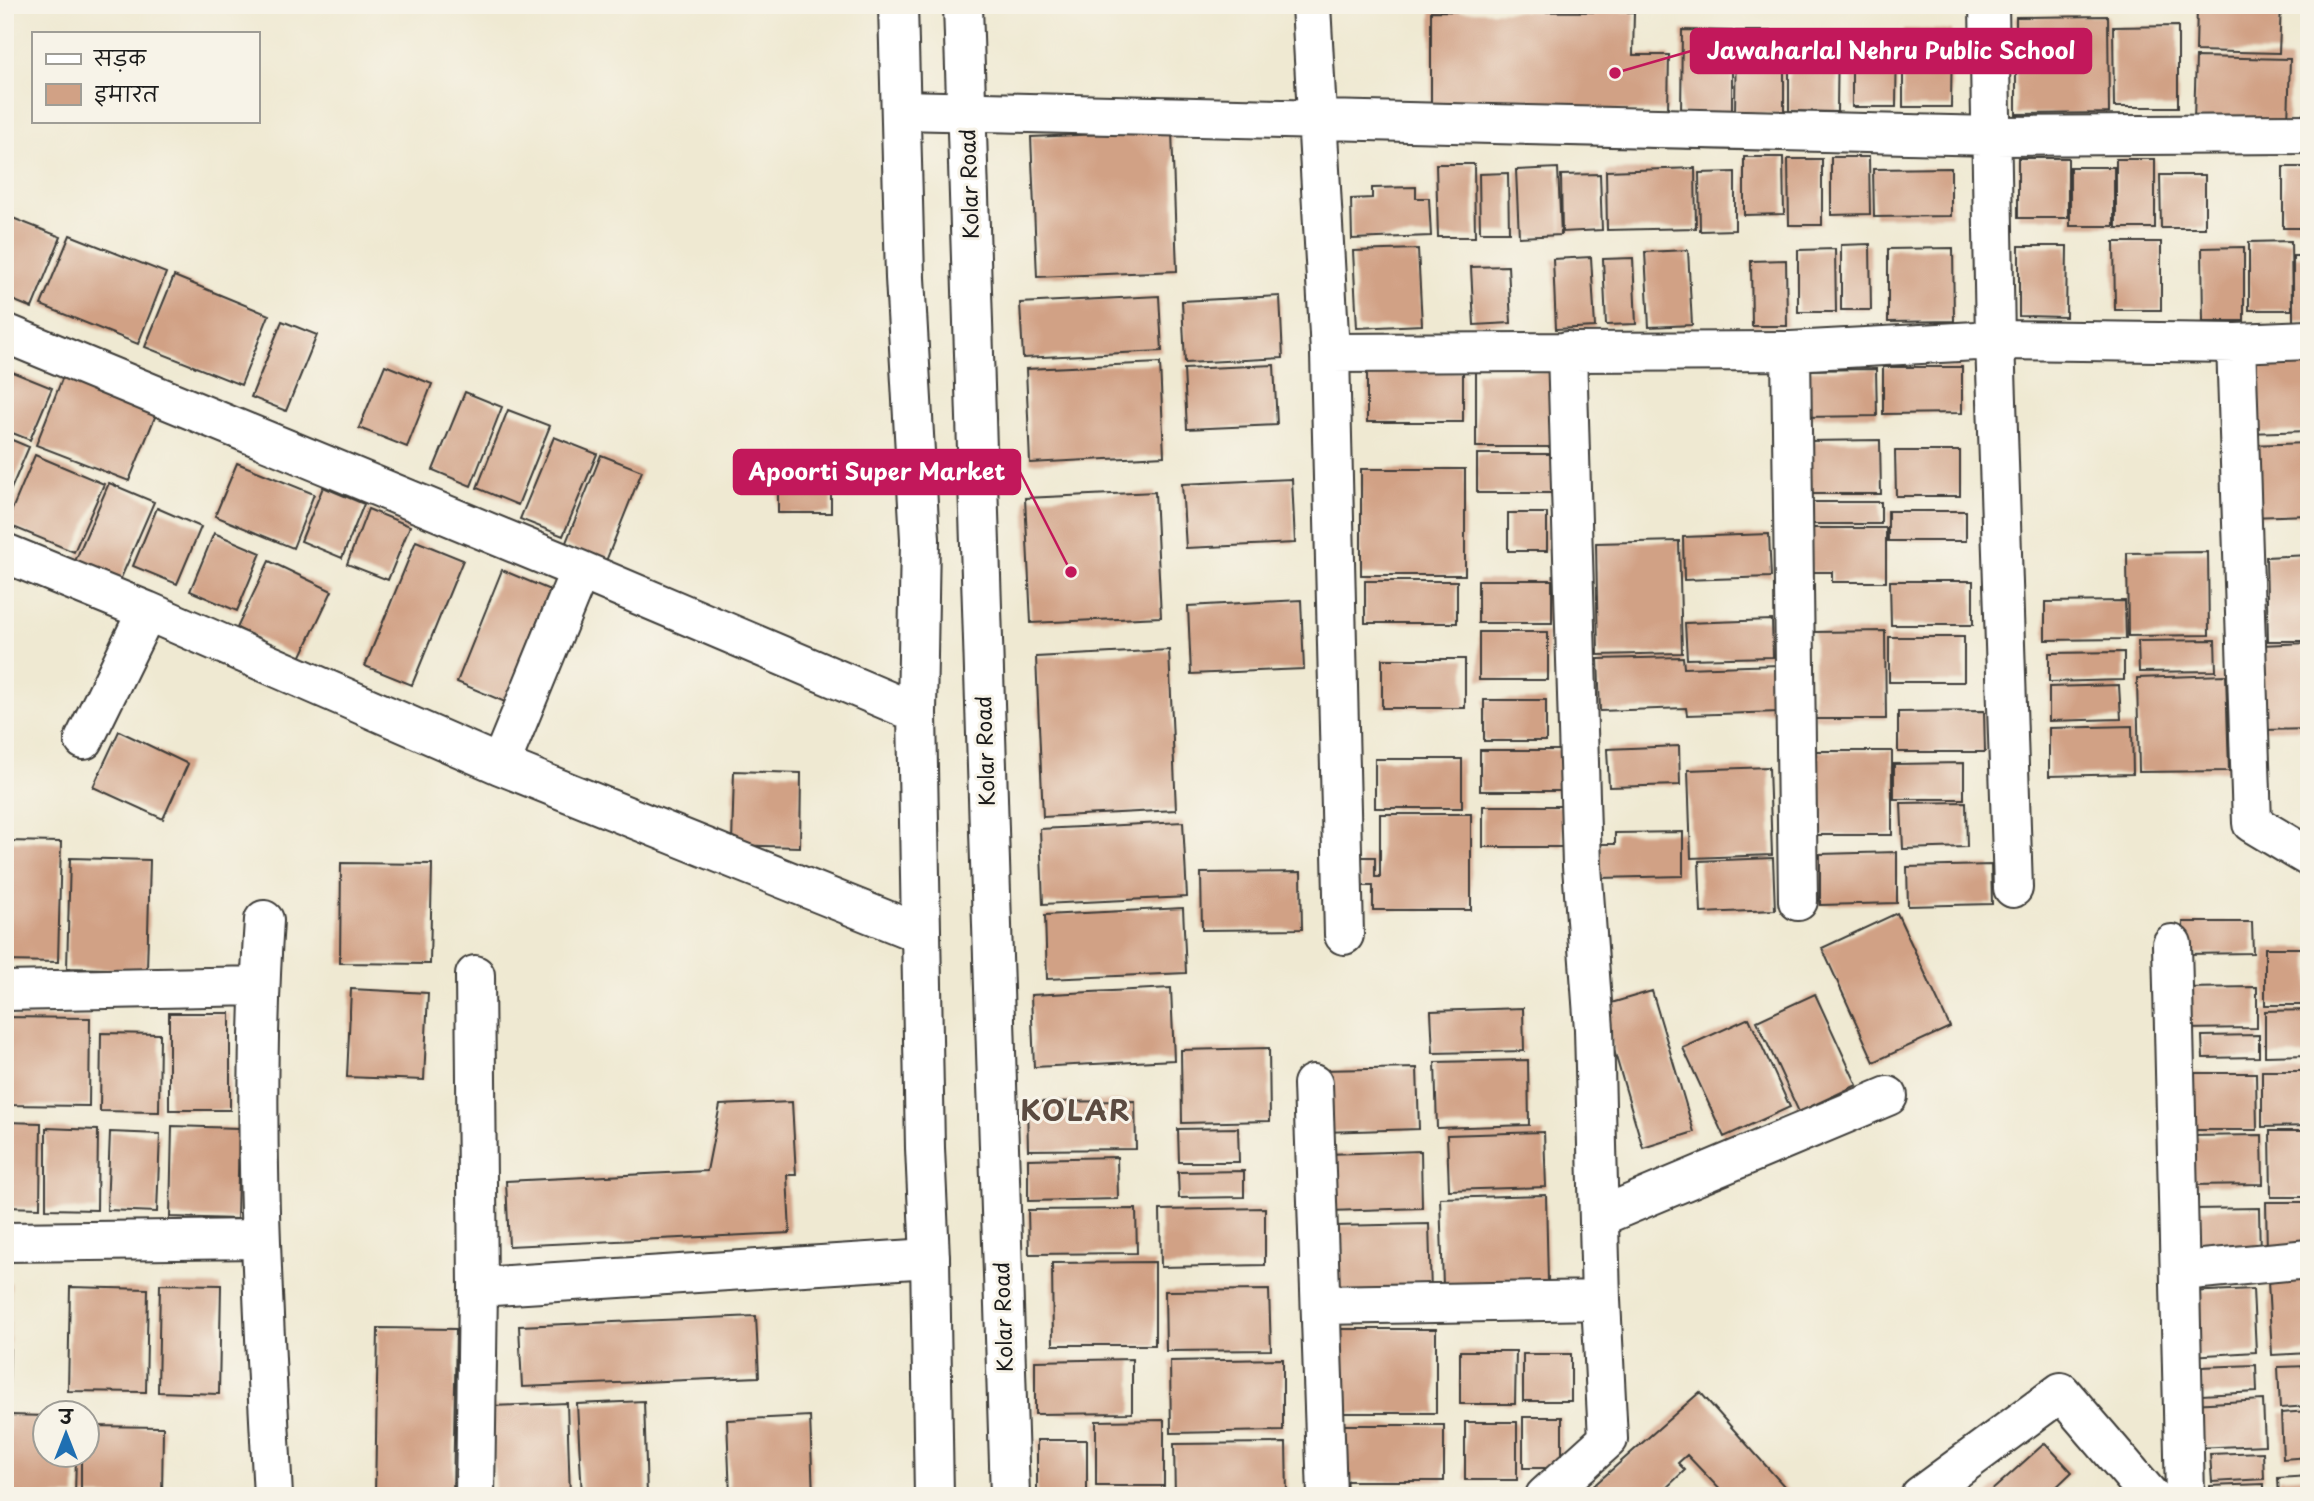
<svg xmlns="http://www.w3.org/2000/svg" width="2314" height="1501" font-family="'Playpen Sans','Playpen Sans Deva',sans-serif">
<rect width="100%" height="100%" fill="#f7f3e8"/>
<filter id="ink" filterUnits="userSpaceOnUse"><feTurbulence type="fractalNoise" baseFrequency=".0143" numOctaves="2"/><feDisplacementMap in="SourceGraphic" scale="14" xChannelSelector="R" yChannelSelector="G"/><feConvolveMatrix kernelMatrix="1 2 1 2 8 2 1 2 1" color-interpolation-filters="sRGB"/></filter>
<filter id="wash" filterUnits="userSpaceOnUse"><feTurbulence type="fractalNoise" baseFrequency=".00686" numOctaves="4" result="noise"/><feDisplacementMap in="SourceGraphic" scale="28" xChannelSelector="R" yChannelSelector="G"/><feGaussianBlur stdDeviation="1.57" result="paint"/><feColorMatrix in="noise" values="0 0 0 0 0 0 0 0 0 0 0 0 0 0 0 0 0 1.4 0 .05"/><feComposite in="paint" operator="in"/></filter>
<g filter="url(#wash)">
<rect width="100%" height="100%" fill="#efe9d2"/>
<g id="blocks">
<path fill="#d1a185" d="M2197 5H2281L2279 53 2196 51Z
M1431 11 1634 12 1633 55H1669L1668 111 1431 109Z
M2108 16 2109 113 2016 114V17Z
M2178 26V107H2114L2113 27Z
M1903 29 1952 30 1951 107H1903Z
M1682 30 1732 31V114H1681Z
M1736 31H1784V114L1735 113Z
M1852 32 1897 33 1896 107H1852Z
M1789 34 1838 35 1837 112 1789 111Z
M2196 57 2290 59 2288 123 2194 120Z
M1172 131 1177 271 1037 277 1031 137Z
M1744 157H1783L1784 214 1744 215Z
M1831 157H1869L1870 214 1831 215Z
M2018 158H2068V218H2018Z
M1788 159H1822V225H1789Z
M2116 159H2155V228H2116Z
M1436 164H1474L1475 237H1438Z
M2070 167H2114V226H2070Z
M2283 167H2309V228H2283Z
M1558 168 1561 235 1519 237 1516 170Z
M1695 168 1696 228 1607 230 1606 171Z
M1951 168V216L1874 217 1873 169Z
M1735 172V230L1700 231 1699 173Z
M1508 173 1509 232H1480L1479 174Z
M1600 174 1602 230 1562 232 1561 175Z
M2160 175H2205V228H2161Z
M1416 187V198H1429L1431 236 1352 239 1351 199 1372 198V188Z
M5 215 61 237 32 308 5 297Z
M70 235 166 273 138 344 41 305Z
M2291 241 2292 310H2249V242Z
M2114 242H2161V310H2115Z
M1870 244 1871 310H1841V245Z
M2019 246H2067L2066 317 2019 316Z
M2244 247V321H2203L2202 248Z
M1953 248 1954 321 1888 322V249Z
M1418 249 1422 325 1357 328 1353 251Z
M1835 249 1836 312H1798V250Z
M1688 250 1692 325 1649 327 1645 252Z
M2293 256H2309V321H2293Z
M1591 257 1595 327 1556 329 1553 259Z
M1633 258 1636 324 1606 325 1603 259Z
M1786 260 1787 326H1752L1751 261Z
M1508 266 1511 323 1474 325 1471 267Z
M174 276 269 315 241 385 145 347Z
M1159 296 1162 351 1023 358 1020 303Z
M1280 296 1283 358 1185 363 1182 301Z
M282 321 317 335 286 411 251 397Z
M2309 355V431L2247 433 2245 357Z
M1160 363 1164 456 1030 463 1026 369Z
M385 365 432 384 407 447 359 428Z
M1274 365 1277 425 1187 429 1184 369Z
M1883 367H1962V413L1883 414Z
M5 369 52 388 30 440 5 430Z
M1876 369 1877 416 1800 417V370Z
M1367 372H1463V422H1367Z
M1476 372H1552V447H1476Z
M64 374 157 412 129 481 36 445Z
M465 392 502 407 471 486 433 470Z
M508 410 550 426 518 505 477 488Z
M5 437 29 447 5 503Z
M554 437 597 454 563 536 520 519Z
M1880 440 1881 494H1807V441Z
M2309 443V515L2249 517 2247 445Z
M1895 451H1960V496H1896Z
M831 454V513H778V455Z
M1477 454H1561V493H1477Z
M35 455 104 484 74 552 6 524Z
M601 455 642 471 606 561 565 545Z
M237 463 314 494 293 548 215 516Z
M1361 469H1465V575H1361Z
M1292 479 1295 543 1186 548 1182 484Z
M109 483 154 502 118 585 73 566Z
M323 487 364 504 342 558 301 541Z
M1155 492 1161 617 1031 623 1025 498Z
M1805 502H1881V524H1805Z
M157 508 201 527 177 584 133 566Z
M368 509 410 526 388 580 347 564Z
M1888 511H1966V541H1888Z
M1508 513H1547V551H1508Z
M1811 528H1886V582H1832V572H1811Z
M214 533 261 553 237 611 190 591Z
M1769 534 1771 577 1684 580 1683 537Z
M416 541 463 560 412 685 365 666Z
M1679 541 1682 653 1598 655 1596 543Z
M2208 552 2209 635 2128 636 2127 553Z
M2309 555V641H2268L2266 557Z
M269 561 332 591 300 658 237 628Z
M502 570 550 590 505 702 457 682Z
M1478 580H1552V623H1478Z
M1365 581H1457V623H1365Z
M1890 581H1973V625H1891Z
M1301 600 1304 669 1191 674 1188 606Z
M2125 601 2126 639 2045 640V602Z
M1772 620 1773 657 1687 659 1685 623Z
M1885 631 1886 719H1814V632Z
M1479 632H1548V680H1479Z
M1889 637H1964V682H1889Z
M2215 640 2216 671 2139 672 2138 641Z
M2309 643V729L2264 730 2261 645Z
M1169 650 1176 810 1043 817 1036 657Z
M2124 652V680L2049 682V653Z
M1683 657 1684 668 1779 665 1780 712 1687 715 1686 708 1600 711 1598 659Z
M1382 659H1465V708H1382Z
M2226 675 2229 771 2139 772 2137 678Z
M2119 685 2121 719 2049 721V687Z
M1484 700H1546V741H1484Z
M1984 711 1985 752H1898V712Z
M2132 726 2133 774 2049 776V728Z
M119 731 188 764 163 819 93 787Z
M1679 746 1680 785 1609 787 1607 749Z
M1480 750H1562V791H1480Z
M1805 751H1892V835H1805Z
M1375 759H1462V808H1375Z
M1964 763V799H1894V764Z
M1769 767 1772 855 1691 858 1688 770Z
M734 771 801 773 800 847 732 845Z
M1966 802 1967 847 1903 849 1901 803Z
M1483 806H1563V847H1483Z
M1380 814H1471V910H1373V886H1361V857H1375V877H1380Z
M1183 822 1187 897 1043 904 1040 829Z
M1683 832V876L1600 878V844H1615V833Z
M5 841 61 842 58 962 5 961Z
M1897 852V903L1820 905V854Z
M70 858 150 860 147 970 67 968Z
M1773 858 1775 910 1701 913 1699 861Z
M341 863 432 864 430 964 340 963Z
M1991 865 1992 904 1908 906 1907 867Z
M1301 872 1302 929 1202 930 1201 873Z
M1183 908 1186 973 1047 979 1045 915Z
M1897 913 1950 1027 1874 1062 1822 948Z
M2183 922H2252L2253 953 2184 954Z
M2265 948H2309V1005H2265Z
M2257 987V1028L2181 1029V988Z
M1171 988 1174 1060 1034 1067 1031 995Z
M351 989 428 993 424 1080 347 1077Z
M1652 991 1694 1132 1643 1148 1601 1006Z
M1815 994 1857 1085 1799 1112 1757 1021Z
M1523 1008 1524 1051 1433 1053 1431 1011Z
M2309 1010V1055L2265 1056V1011Z
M169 1013H230V1110H169Z
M5 1017 90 1018 89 1106 5 1105Z
M1749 1018 1790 1107 1724 1137 1683 1048Z
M101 1033 160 1034 159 1112 100 1111Z
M2259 1035V1057L2203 1058 2202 1036Z
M1269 1048 1270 1121 1182 1123 1181 1050Z
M1528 1060 1529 1125 1437 1128 1435 1062Z
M1417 1068 1419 1129 1323 1132 1321 1070Z
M2262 1071H2309V1126L2262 1127Z
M2185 1073H2256L2257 1130H2186Z
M1135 1101 1136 1149 1028 1150 1027 1102Z
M792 1102 796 1175H787L790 1233 509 1246 506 1181 707 1171 720 1105Z
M5 1122 41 1123 40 1208 5 1207Z
M172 1126 239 1128 237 1219 170 1217Z
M46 1128 98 1130 97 1210 46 1209Z
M1238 1128 1239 1162H1179L1178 1129Z
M2270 1131H2309V1197H2271Z
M110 1132 160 1134 157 1212 107 1210Z
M1544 1132 1546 1187 1449 1190 1447 1135Z
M2262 1135 2263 1184 2189 1185V1136Z
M1421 1151 1422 1208 1329 1211 1327 1154Z
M1117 1157 1118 1199 1028 1201V1159Z
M1244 1171V1197L1179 1198 1178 1172Z
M1546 1195 1548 1282 1443 1285 1440 1198Z
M2266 1202H2309V1253H2267Z
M1265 1208V1265L1161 1267 1160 1210Z
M2259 1208 2260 1255H2193L2192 1209Z
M1136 1209 1137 1253 1029 1254 1028 1210Z
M1429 1224 1431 1292 1335 1295 1333 1226Z
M1155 1262V1345H1053L1052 1263Z
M2309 1278V1353L2272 1355 2268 1281Z
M5 1283H11L9 1386 5 1385Z
M160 1284 221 1285 219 1394 158 1392Z
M70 1287 148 1289 146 1392 68 1391Z
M2253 1289 2256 1352 2190 1356 2187 1292Z
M1269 1290 1271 1350 1166 1351 1165 1291Z
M756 1316 759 1377 522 1387 519 1326Z
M378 1328 456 1329 453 1496H375Z
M1339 1329H1436V1413H1339Z
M1460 1351H1516L1515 1404H1460Z
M1523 1354H1571V1401H1523Z
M1132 1359V1413L1035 1414V1361Z
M1283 1359V1431L1171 1433 1170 1361Z
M2256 1365 2257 1392 2202 1395 2200 1367Z
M2309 1366V1406L2280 1408 2278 1367Z
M1700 1392 1793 1496H1726L1687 1455 1678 1463 1685 1470 1658 1496H1582Z
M2263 1400 2265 1445 2194 1448 2192 1404Z
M644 1401 647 1496H582L577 1404Z
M567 1403 570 1496H495L491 1406Z
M2309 1411V1457L2283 1459 2281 1413Z
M9 1415 46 1416V1456H76L75 1496H8Z
M810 1416 813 1496H730L727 1420Z
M1523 1417H1562V1468H1523Z
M1164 1420V1486H1096V1421Z
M1465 1422H1517V1480H1465Z
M1334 1425H1444V1481H1334Z
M88 1426 163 1427 162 1496H81V1456H88Z
M1037 1440H1087V1496H1037Z
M1286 1443 1287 1496H1175L1174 1444Z
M2045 1443 2072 1472 2047 1496H1992L1989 1493Z
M2263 1452 2264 1479 2212 1482 2210 1454Z
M2309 1476V1496H2279L2278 1478Z
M2264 1484V1496H2210V1486Z
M1354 1493H1424V1496H1354Z"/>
</g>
</g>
<g filter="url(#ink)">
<use href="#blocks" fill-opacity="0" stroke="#3c3b37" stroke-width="2"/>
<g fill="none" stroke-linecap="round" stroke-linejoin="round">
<defs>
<path id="minor" d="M1311 5 1330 353 1344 935
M1989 5 1995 340 2013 888
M901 110 1993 136 2309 134
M5 333 580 570 917 713
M2236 343 2252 823 2309 857
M1791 351 1798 901
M1330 353 1791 351 1995 340 2236 343 2309 340
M5 553 147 611 500 765 921 934
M84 740 147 611
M500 765 580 570
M264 920C251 1112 263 1304 273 1496
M2172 944 2185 1496
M5 991 260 986
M1313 1084 1327 1496
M1599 1217 1888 1096
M5 1242 260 1239
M2181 1271 2309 1259
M478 1287 930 1258
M1321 1305 1601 1300
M475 1496 478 1287 475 975
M1545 1496 1608 1439 1601 1300 1594 1029 1582 866 1567 351
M1920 1496 2061 1392 2150 1496"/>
<path id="secondary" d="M898 5 905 278 920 539 917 713 925 1148 930 1258 934 1496
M963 5 1010 1496"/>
</defs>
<use href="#minor" stroke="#3c3b37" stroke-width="42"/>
<use href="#secondary" stroke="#3c3b37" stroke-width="42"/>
<use href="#minor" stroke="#fff" stroke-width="38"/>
<use href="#secondary" stroke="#fff" stroke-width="38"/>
</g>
</g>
<g text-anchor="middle" stroke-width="6" stroke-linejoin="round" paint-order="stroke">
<g font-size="21" fill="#1c1c1c" stroke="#f7f3e8">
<text transform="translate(970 184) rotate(-92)" y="7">Kolar Road</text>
<text transform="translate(986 751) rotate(-92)" y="7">Kolar Road</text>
<text transform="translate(1004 1317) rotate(-92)" y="7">Kolar Road</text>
</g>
<g font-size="28" font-weight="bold" letter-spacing="2" fill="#5b4b41" stroke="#f7f3e8">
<text x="1076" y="1121">KOLAR</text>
</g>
</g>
<path fill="none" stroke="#c2185b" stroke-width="2.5" d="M1615 73L1691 51M1071 572L1020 472"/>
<g fill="#c2185b" stroke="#f7f3e8" stroke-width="2.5">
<circle cx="1615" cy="73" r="7"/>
<circle cx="1071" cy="572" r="7"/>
</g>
<g fill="#c2185b" stroke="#c2185b" stroke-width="2.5">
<rect x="1691" y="29" width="400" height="44" rx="7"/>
<rect x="734" y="450" width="286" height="44" rx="7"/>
</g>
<g font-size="23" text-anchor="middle" font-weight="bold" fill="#fff">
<text x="1891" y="59">Jawaharlal Nehru Public School</text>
<text x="877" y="480">Apoorti Super Market</text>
</g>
<rect width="2314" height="1501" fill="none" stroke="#f7f3e8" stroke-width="28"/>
<rect x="32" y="32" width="228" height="91" fill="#f7f3e8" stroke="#9f9d96" stroke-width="2"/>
<rect x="46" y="54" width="35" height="10" fill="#ffffff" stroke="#9f9d96" stroke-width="2"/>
<text x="94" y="66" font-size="21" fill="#1c1c1c">सड़क</text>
<rect x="46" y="84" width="35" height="21" fill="#d1a185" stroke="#9f9d96" stroke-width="2"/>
<text x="94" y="102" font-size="21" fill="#1c1c1c">इमारत</text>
<g transform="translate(66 1434)"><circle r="33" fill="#f7f3e8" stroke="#9f9d96" stroke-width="2"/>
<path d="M0-5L12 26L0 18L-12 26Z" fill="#1f6fb2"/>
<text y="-10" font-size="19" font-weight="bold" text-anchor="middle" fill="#1c1c1c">उ</text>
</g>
</svg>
